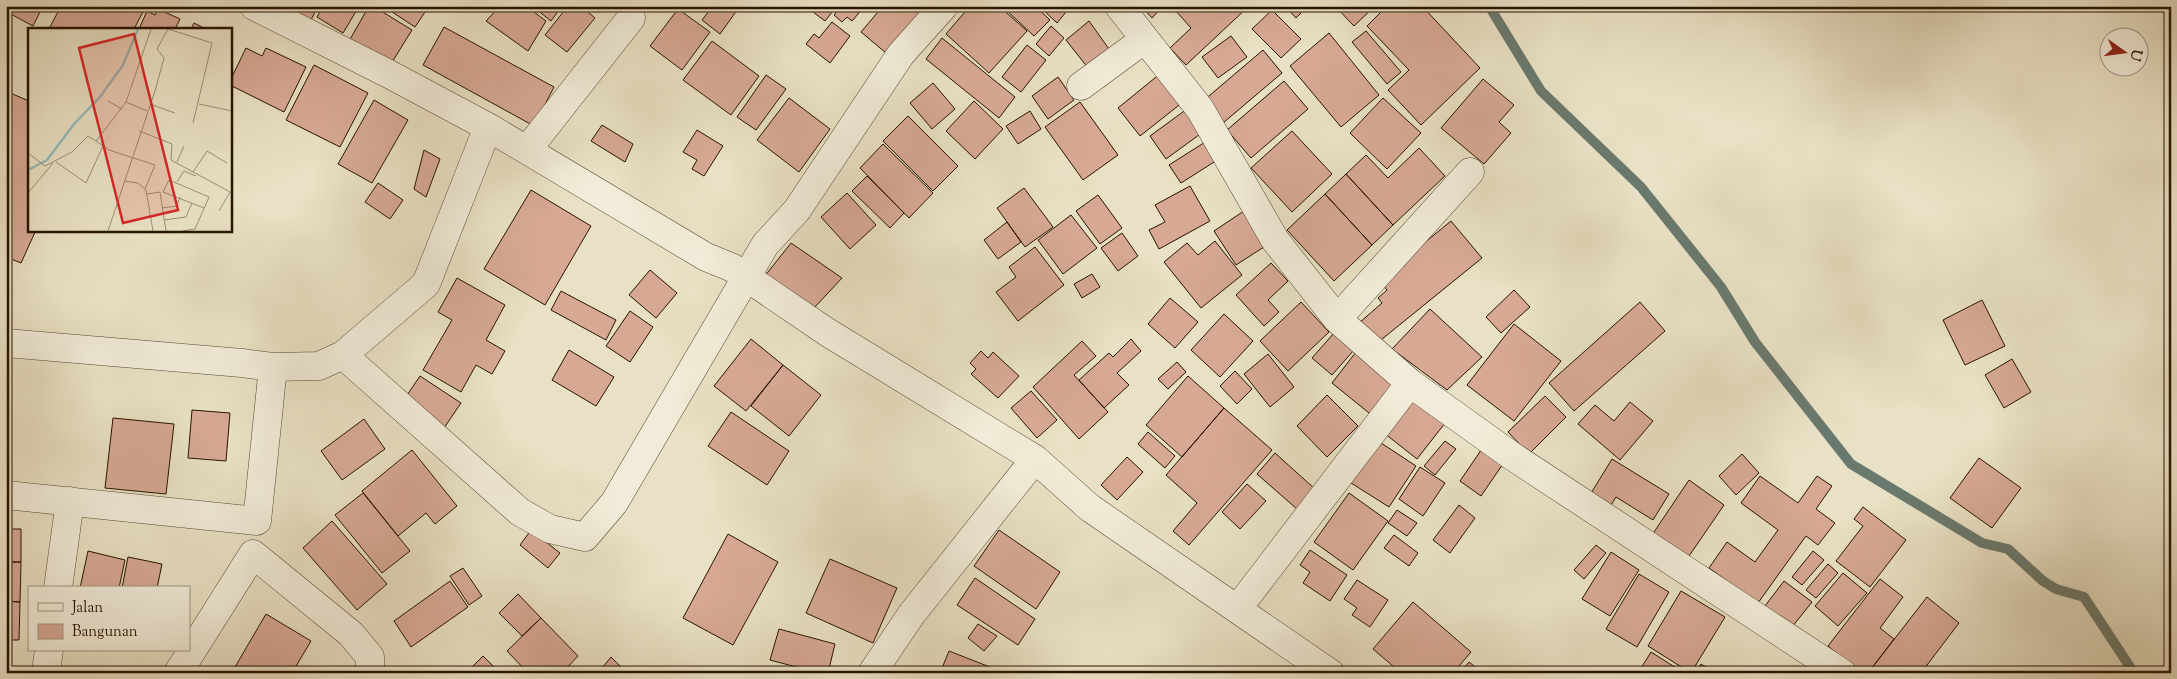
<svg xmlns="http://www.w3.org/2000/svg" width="2177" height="679" font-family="'Sorts Mill Goudy',serif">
<rect width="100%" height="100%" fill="#e9e1c5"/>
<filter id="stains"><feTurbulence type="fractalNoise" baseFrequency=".004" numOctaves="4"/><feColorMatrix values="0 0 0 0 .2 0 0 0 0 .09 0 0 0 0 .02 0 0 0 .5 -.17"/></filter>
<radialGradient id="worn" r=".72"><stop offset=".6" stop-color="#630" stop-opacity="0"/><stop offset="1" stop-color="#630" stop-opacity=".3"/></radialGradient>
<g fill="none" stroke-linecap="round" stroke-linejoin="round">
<path stroke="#6a796d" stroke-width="10" d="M1489 6 1541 91 1641 187 1721 287 1755 342 1851 464 1982 543 2008 549 2043 581 2056 589 2084 597 2134 673"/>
</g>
<path fill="#d7a995" stroke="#271300" d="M10 6H43L33 26 7 12Z
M61 6 86 7 146 6 134 29H49Z
M270 6H318L309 24Z
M323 6H355L358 8 343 33 317 17Z
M369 6H373L412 30 389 67 348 43Z
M383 6H429L415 27Z
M500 6H526L546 21 528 51 486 21Z
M532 6H562L551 21Z
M568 6H581L595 18 567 52 545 35Z
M703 6H740L720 34 702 20 709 11Z
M805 6H837L825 21Z
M842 6H863L864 7 852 21 847 17 842 22 834 15Z
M883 6H912L926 17 892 58 861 32Z
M970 6H999L1027 31 989 73 946 34Z
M1035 6 1050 20 1034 36 1003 7Z
M1039 6H1071L1057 23Z
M1141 6H1163L1152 18Z
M1179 6H1249L1186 65 1170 48 1191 28 1175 10Z
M1285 6H1308L1296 18Z
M1335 6H1375L1354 26Z
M1387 6H1422L1480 68 1421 125 1388 90 1409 70 1367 26Z
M158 9 180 19 176 27 180 29H139L147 11 155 15Z
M678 9 710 32 682 70 650 46Z
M1272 10 1301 39 1281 58 1252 29Z
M1089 21 1114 56 1092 73 1066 40Z
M832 22 850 36 830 63 806 44 814 34 819 38Z
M194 23 206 29H191Z
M1051 26 1064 38 1049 56 1036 44Z
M444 27 554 87 534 126 423 65Z
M1366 31 1401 72 1387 84 1352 42Z
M1329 33 1379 95 1341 127 1290 66Z
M1231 36 1247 57 1218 78 1202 57Z
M942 38 1015 97 999 118 926 59Z
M712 41 759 76 731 115 683 80Z
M1027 45 1046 60 1021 92 1002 77Z
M246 48 262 56 266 48 306 67 284 112 230 85V81Z
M1263 50 1282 73 1223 123 1203 101Z
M314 65 368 93 340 147 286 120Z
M1161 73 1183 102 1140 136 1118 108Z
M766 75 786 89 756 130 737 117Z
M1058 77 1074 100 1048 119 1032 96Z
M1483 79 1514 105 1499 122 1511 133 1484 164 1441 128Z
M1284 81 1308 109 1251 158 1227 130Z
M933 83 955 109 932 129 910 103Z
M8 92 29 101V230H36L21 263 6 257Z
M789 98 830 129 799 172 757 140Z
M1383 98 1421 133 1387 169 1350 133Z
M374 100 408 120 372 183 338 164Z
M974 101 1003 129 975 159 946 131Z
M1080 102 1118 155 1083 180 1045 127Z
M1187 109 1203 132 1166 159 1150 136Z
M1030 111 1041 129 1018 144 1006 126Z
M908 116 958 166 933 191 883 141Z
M602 125 633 144 625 162 591 141Z
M697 130 723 146 704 176 692 169 697 160 683 152Z
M1292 131 1332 174 1292 212 1251 168Z
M1210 139 1222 157 1181 183 1169 165Z
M883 144 933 193 909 218 860 168Z
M1419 148 1445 176 1393 225 1346 174 1366 155 1388 178Z
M424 150 440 159 426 197 414 189Z
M1346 174 1393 225 1372 245 1325 194Z
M867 176 904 213 890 228 852 191Z
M378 183 403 200 390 219 365 202Z
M1190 186 1210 221 1159 249 1149 230 1165 222 1155 205Z
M1024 188 1053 227 1025 247 997 208Z
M531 190 591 226 545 305 484 269Z
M847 193 876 225 850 249 821 217Z
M1325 194 1372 245 1334 281 1287 230Z
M1098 195 1122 228 1100 244 1076 211Z
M1244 211 1267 245 1236 265 1214 231Z
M1071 215 1097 248 1063 274 1038 240Z
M1451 221 1482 258 1376 344 1359 323 1382 303 1378 298 1387 290 1379 280Z
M1007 222 1021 242 998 259 984 240Z
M1122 233 1138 256 1118 271 1101 248Z
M1215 241 1242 275 1201 308 1164 262 1187 243 1198 255Z
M791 243 842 278 815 307 764 277Z
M1035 247 1064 285 1018 321 996 292 1016 277 1009 267Z
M1271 263 1288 281 1268 300 1279 312 1264 326 1236 295Z
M650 270 677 293 656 318 629 295Z
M1092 274 1100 287 1082 298 1074 284Z
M457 278 505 305 486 340 505 351 492 374 476 365 461 392 423 370 452 320 438 312Z
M1514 290 1530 307 1501 333 1486 317Z
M561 291 616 320 606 340 551 310Z
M1170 298 1198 322 1175 348 1148 324Z
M1982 300 2005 346 1965 365 1943 320Z
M1301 302 1329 332 1288 371 1260 341Z
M1640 302 1665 331 1574 411 1549 383Z
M1430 309 1482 357 1447 390 1392 349Z
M630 311 653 327 630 362 606 346Z
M1224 314 1253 341 1220 377 1191 350Z
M1514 324 1561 361 1514 421 1467 385Z
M1334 333 1354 350 1332 375 1312 358Z
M751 339 783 365 746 411 714 386Z
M1131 339 1141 351 1117 373 1129 385 1104 408 1079 380 1109 353 1113 357Z
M1082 341 1096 356 1074 375 1108 412 1079 439 1033 387Z
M569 350 614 377 596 406 552 380Z
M981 351 988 358 993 352 1019 376 998 398 971 374 976 369 970 363Z
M1356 352 1398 387 1374 417 1332 383Z
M1268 354 1294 387 1270 407 1244 374Z
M2012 359 2031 392 2004 408 1985 375Z
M1177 362 1186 372 1168 389 1158 379Z
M783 365 821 395 789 436 751 406Z
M1235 371 1252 389 1237 404 1220 386Z
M420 376 461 403 444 428 403 401Z
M1188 376 1224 408 1182 457 1146 425Z
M1411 388 1449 418 1417 459 1379 429Z
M1031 391 1057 420 1037 438 1011 408Z
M1327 395 1358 426 1327 457 1297 426Z
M1545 396 1566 417 1529 454 1508 432Z
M1630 402 1653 421 1620 460 1578 424 1595 405 1614 421Z
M1224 408 1272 450 1189 545 1173 531 1197 503 1166 475Z
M192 410 230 413 226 461 188 458Z
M731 412 789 451 767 485 708 446Z
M113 418 174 424 166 494 105 488Z
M364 419 385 449 342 480 321 451Z
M1148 432 1175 456 1165 468 1138 444Z
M1375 439 1416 466 1389 507 1348 481Z
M1445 441 1456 449 1435 475 1424 466Z
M1486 443 1507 458 1481 496 1460 481Z
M412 450 457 506 435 524 426 513 398 536 362 491Z
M1275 453 1315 489 1297 509 1257 474Z
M1742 454 1759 473 1736 495 1719 476Z
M1127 457 1143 472 1117 500 1101 485Z
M1979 458 2021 488 1992 528 1950 498Z
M1612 459 1669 494 1653 520 1616 497 1608 510 1588 498Z
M1420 467 1445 483 1423 516 1399 499Z
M1760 476 1798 503 1817 476 1832 486 1816 509 1835 523 1818 545 1806 536 1758 603 1709 568 1727 542 1755 562 1778 530 1741 503Z
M1689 480 1724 505 1687 559 1652 535Z
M1247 484 1266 501 1240 529 1222 512Z
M363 493 410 551 382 573 335 515Z
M1349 493 1388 521 1353 570 1314 542Z
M1459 505 1475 518 1450 553 1433 540Z
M1863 507 1906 540 1870 587 1836 561 1863 526 1854 519Z
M1397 510 1417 523 1407 536 1388 523Z
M332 521 387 584 357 610 303 548Z
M6 529H21V562H6Z
M531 530 560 553 548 568 520 545Z
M999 530 1060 572 1036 609 974 566Z
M728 534 778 562 733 645 683 618Z
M1394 535 1418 553 1409 566 1384 548Z
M1596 545 1606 553 1584 579 1574 570Z
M1310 550 1347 575 1330 601 1303 583 1310 572 1300 565Z
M88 551 125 560 119 588H80Z
M1813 551 1824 560 1802 585 1792 577Z
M1611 552 1639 570 1610 616 1582 599Z
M128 557 162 564 157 588H122Z
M830 559 897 588 873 643 806 613Z
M6 562H21L20 602 6 601Z
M1828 564 1838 573 1816 598 1806 590Z
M463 568 482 596 469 605 450 576Z
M1843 573 1867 593 1838 626 1815 606Z
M1639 574 1669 592 1637 647 1606 629Z
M975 578 1035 619 1018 645 957 605Z
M1880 579 1903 597 1880 628 1894 639 1868 673H1861L1828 646Z
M1357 580 1388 600 1370 627 1352 615 1357 608 1344 599Z
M450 581 468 607 411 647 394 621Z
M1784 581 1812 602 1792 627 1765 606Z
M1681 591 1725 617 1691 673 1648 646Z
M518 594 541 618 522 636 499 613Z
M1927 597 1959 623 1921 673H1868Z
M6 601 20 602 19 640H6Z
M1413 602 1471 652 1453 673H1401L1373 649Z
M266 614 311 641 292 673H245L235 667Z
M541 618 578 656 562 673H528L507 651Z
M978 624 997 636 984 651 968 638Z
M779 629 835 644 828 673H819L770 660Z
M949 651 995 669 994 673H940Z
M1651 652 1684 673H1638Z
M483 656 500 673H466Z
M611 657 627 673H598Z
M1469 662 1483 673H1460Z
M1701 664 1715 673H1696Z"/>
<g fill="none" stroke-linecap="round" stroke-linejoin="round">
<defs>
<path id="minor" d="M254 6 387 73 488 127 706 257 733 268 827 332 1035 459 1090 508 1330 673
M1119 6 1200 109 1275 240 1337 319 1410 383 1512 456 1842 673
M1081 86 1145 39
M527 150 631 18
M1337 319 1470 172
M6 343 242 363 273 367 319 366 343 355 426 284 488 127
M343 355 520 512 550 529 585 537 614 503 765 245 797 210 901 54 944 6
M6 495 257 521 273 367
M58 588 70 501
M1238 608 1410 383
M49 673 47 664 49 650
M178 673 253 554 351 634 370 657V673
M872 673 911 615 1035 459"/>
</defs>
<use href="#minor" stroke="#584631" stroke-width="29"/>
<use href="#minor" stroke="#f1ecd9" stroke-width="28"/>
</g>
<g transform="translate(28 28)">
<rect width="204" height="204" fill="#e9e1c5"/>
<path fill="none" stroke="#97bdb6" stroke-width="2.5" d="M0 142 19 132 46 96 72 69 95 37 110 1"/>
<path fill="none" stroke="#9b8f76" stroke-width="1" d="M80 73 94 81M98 74 119 83M122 76 147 85M171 76 204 83M111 103 144 116 143 132 204 165M0 125 17 138 44 124 60 108 68 113M28 134 58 155 75 118M149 134 156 118M165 144 179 123 199 135M96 153 110 155 118 162 125 203M149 154 156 143 168 148M117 161 127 137 81 122 68 113 98 74 123 1M0 165 25 135M119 166 132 164 138 203M134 180 149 178 152 169M191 183 202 164M136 192 158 189 164 175M80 203 127 63 136 30 129 21 140 1 184 15 165 95M155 203 167 201 181 169 141 152 135 164 176 180"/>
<path fill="#d62828" fill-opacity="0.15" stroke="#d62828" stroke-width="2.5" d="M106 6 150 182 95 195 51 20Z"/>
<rect width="204" height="204" fill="none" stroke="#271300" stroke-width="2.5"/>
</g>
<rect width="2177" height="679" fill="none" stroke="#e9e1c5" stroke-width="25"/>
<rect x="8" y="8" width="2162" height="664" fill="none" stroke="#271300" stroke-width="2.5"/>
<rect x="12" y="12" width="2152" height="654" fill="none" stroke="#271300"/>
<rect x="28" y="586" width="162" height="65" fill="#f1ecd9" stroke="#a09582"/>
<rect x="38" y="603" width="25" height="8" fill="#f1ecd9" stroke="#a09582"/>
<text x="72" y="612" font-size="15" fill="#271300">Jalan</text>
<rect x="38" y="624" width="25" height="15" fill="#d7a995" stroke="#a09582"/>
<text x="72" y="636" font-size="15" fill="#271300">Bangunan</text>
<g transform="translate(2124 52) rotate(104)"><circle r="24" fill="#f1ecd9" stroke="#a09582"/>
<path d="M0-4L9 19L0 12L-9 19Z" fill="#8f2418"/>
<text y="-8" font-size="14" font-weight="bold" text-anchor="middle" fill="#271300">U</text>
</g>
<rect width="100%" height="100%" filter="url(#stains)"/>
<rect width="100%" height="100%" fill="url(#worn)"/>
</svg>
